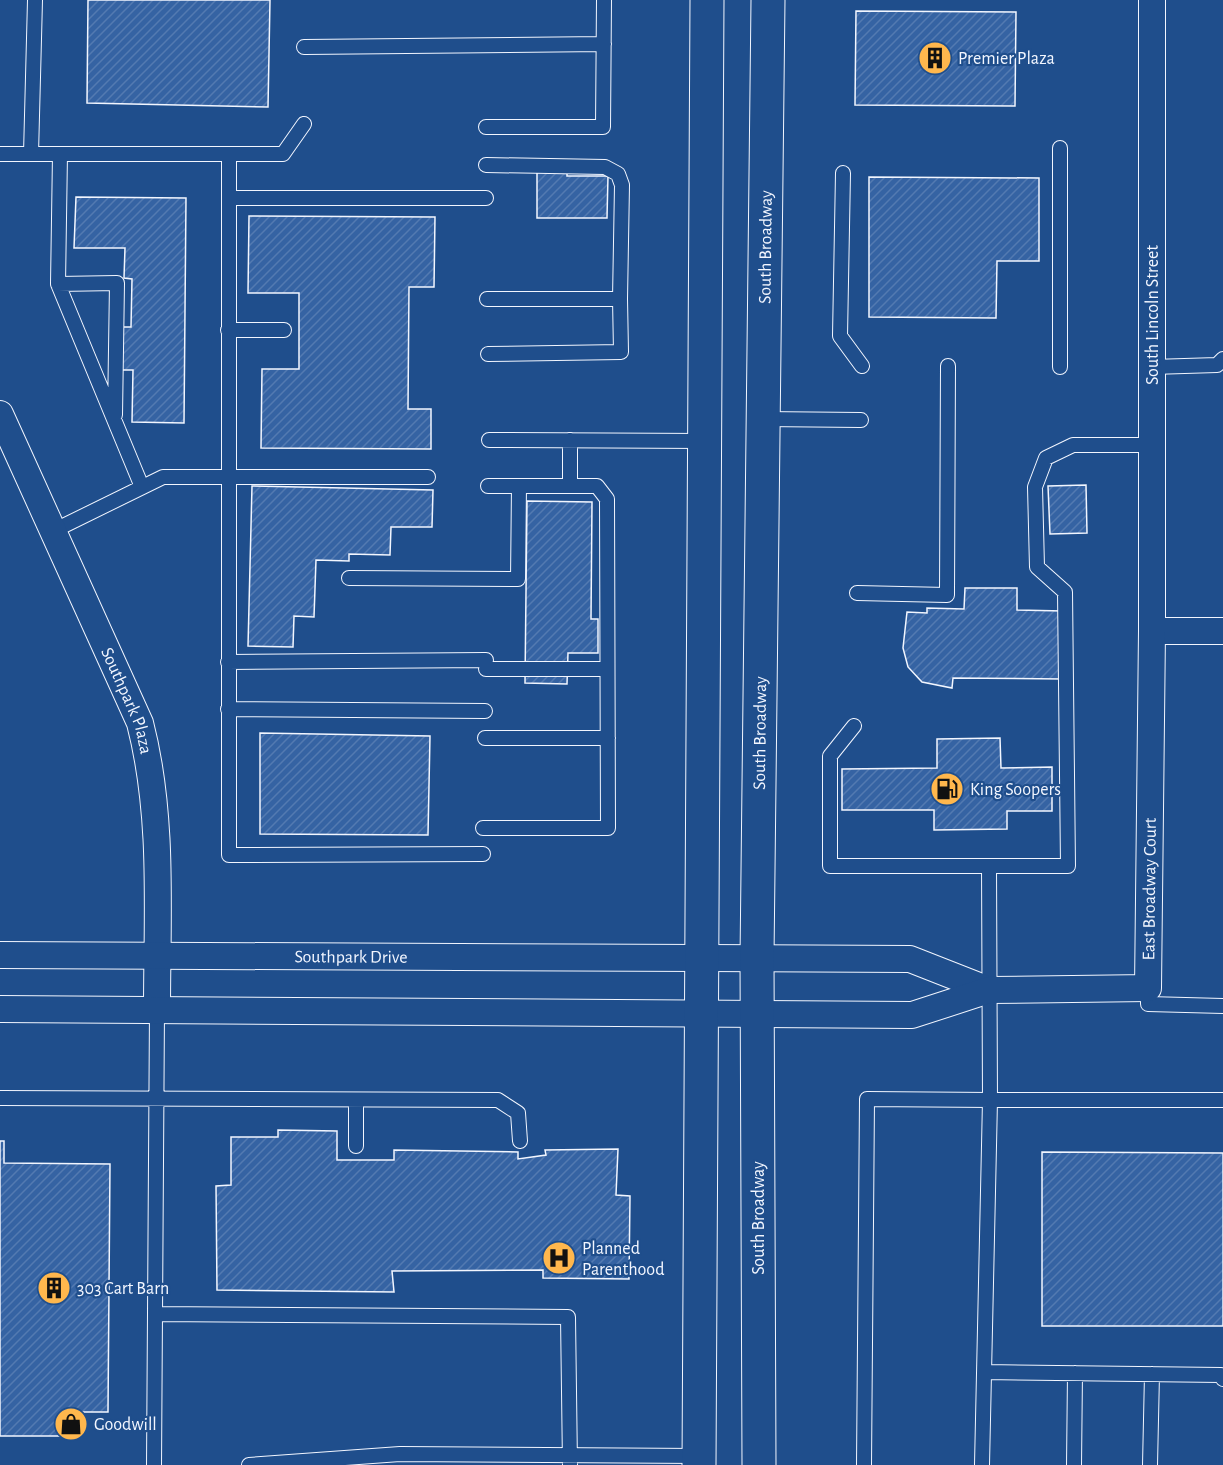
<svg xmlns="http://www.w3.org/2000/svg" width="1223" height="1465" font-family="'Alegreya Sans',sans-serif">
<defs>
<pattern id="building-hatch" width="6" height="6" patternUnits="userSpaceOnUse" patternTransform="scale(1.5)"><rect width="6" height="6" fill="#3563a3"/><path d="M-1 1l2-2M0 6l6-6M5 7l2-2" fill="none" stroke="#537ab1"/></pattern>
</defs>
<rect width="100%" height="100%" fill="#1f4e8c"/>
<path fill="url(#building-hatch)" stroke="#f2f6ff" stroke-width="1.5" d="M88 0H270L268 107 87 103Z
M856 11 1016 12 1015 106 855 105Z
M537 168H567V176H608L607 218H537Z
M869 177 1039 178V261H997L996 318 869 317Z
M76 197 186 198 184 423 132 422 133 370H120L122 327H131L132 279 124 278 125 248H74Z
M249 216 435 217 434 287H409L408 409H431V449L261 448 262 369H299V293H248Z
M1086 485 1087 533 1050 534 1048 486Z
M252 486 433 490 432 527H391L390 555 349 554V561L316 560 314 617 294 616 293 647 248 646Z
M527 501 592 502 591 619H598V653H568L567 684 525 683Z
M965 588H1017V610L1063 611 1062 679 953 678 952 688 922 682 908 667 903 648 907 612 927 613V608L964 609Z
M260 733 430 736 428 835 260 834Z
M1000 738 1001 768 1052 767V811H1007V829L934 830V810H842V769L937 768V739Z
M278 1130 337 1131V1160H394V1150L518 1152V1159L546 1155 545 1150 618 1149 616 1195 630 1196 629 1279 543 1278V1270L392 1271 394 1292 217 1290 216 1186 231 1185V1137H278Z
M0 1141H4V1163L110 1164 108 1412H82L81 1436H0Z
M1042 1152 1223 1153V1326H1042Z"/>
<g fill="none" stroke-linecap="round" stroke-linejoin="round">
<defs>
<path id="service" d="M304 47 604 44
M486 127H603L604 0
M1060 148V367
M0 154H283L304 124
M31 154 35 0
M60 154 58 284 142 487
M229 154V855L483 854
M486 165 605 167 618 174 622 185 620 299
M843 173 840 336 862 366
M229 198H486
M58 284 117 283 115 415
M487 299H620L621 352 488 354
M228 330H284
M1152 367 1217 365 1223 359
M763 419 861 420
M489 440 704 441
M570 440V486
M53 531 163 477H428
M349 578 518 579 519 486
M857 593 947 595 948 366
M228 662 486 660
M486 669H607
M228 709 485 711
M854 726 830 756V866H1068L1065 592 1037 567 1035 487 1046 458 1073 445H1152
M485 738H608
M483 828H608L607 499 597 486H488
M989 866 990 1100H1223
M1148 988V1004L1223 1006
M0 1098 498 1100 518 1113 520 1141
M356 1100V1146
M155 1314 568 1317 570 1465
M984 1372 1221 1375 1223 1379
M154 1465 157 1009
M249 1465 400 1454 699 1456
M864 1465 867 1099 990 1100 982 1465
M1074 1465 1075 1373
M1150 1465 1152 1374"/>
<g id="minor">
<path id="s1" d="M0 414 140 723C164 816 157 914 157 1009"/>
<path d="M1152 631H1223"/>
<path id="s2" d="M0 955 910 959 989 990"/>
<path id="s3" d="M0 1009 912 1015 989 990 1148 988 1152 631V0"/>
</g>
<g id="primary">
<path d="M699 1465 707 0"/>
<path id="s4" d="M759 1465 757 958 768 0"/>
</g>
</defs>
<use href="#service" stroke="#f2f6ff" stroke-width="16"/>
<use href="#minor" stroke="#f2f6ff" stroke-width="28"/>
<use href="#primary" stroke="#f2f6ff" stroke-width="35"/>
<use href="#service" stroke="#1f4e8c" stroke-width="14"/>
<use href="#minor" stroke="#1f4e8c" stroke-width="26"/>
<use href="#primary" stroke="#1f4e8c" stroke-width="33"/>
</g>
<defs>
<symbol id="building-disc" viewBox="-11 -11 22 22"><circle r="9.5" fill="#ffb74d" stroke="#1f4e8c"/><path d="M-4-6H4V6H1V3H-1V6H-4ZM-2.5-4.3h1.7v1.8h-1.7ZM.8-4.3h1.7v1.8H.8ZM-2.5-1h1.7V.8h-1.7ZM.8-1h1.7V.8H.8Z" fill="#111"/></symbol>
<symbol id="fuel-disc" viewBox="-11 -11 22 22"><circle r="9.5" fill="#ffb74d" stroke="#1f4e8c"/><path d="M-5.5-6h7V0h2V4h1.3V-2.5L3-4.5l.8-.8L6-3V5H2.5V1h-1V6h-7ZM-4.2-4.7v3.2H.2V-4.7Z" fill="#111"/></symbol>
<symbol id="hospital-disc" viewBox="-11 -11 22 22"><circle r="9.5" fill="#ffb74d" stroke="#1f4e8c"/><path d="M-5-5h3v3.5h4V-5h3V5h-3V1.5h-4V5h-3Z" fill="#111"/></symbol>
<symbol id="shop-disc" viewBox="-11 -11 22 22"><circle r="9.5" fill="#ffb74d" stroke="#1f4e8c"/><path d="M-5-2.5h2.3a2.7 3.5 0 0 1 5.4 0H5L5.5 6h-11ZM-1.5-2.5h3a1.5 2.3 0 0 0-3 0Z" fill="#111"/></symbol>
</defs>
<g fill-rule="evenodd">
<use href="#building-disc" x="916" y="39" width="38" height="38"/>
<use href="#fuel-disc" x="928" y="770" width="38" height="38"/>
<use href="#hospital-disc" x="540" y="1239" width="38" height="38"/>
<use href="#building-disc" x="35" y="1269" width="38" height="38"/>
<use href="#shop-disc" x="52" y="1405" width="38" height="38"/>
</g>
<g text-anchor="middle" stroke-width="4.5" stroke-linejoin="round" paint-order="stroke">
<g font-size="18" fill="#f2f6ff" stroke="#1f4e8c" text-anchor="start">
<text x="958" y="64">Premier Plaza</text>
<text x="970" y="795">King Soopers</text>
<text x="582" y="1254">Planned<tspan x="582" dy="21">Parenthood</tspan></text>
<text x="77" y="1294">303 Cart Barn</text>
<text x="94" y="1430">Goodwill</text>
</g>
<g font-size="18" fill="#f2f6ff" stroke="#1f4e8c">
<text dy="6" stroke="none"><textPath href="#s4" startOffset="1218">South Broadway</textPath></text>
<text transform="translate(1152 315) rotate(-90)" y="6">South Lincoln Street</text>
<text dy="6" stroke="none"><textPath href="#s1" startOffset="314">Southpark Plaza</textPath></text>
<text dy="6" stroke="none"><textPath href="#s4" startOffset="732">South Broadway</textPath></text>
<text dy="6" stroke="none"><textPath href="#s3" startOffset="1251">East Broadway Court</textPath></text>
<text dy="6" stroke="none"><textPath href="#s2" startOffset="351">Southpark Drive</textPath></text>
<text transform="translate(758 1218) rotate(-90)" y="6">South Broadway</text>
</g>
</g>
</svg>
